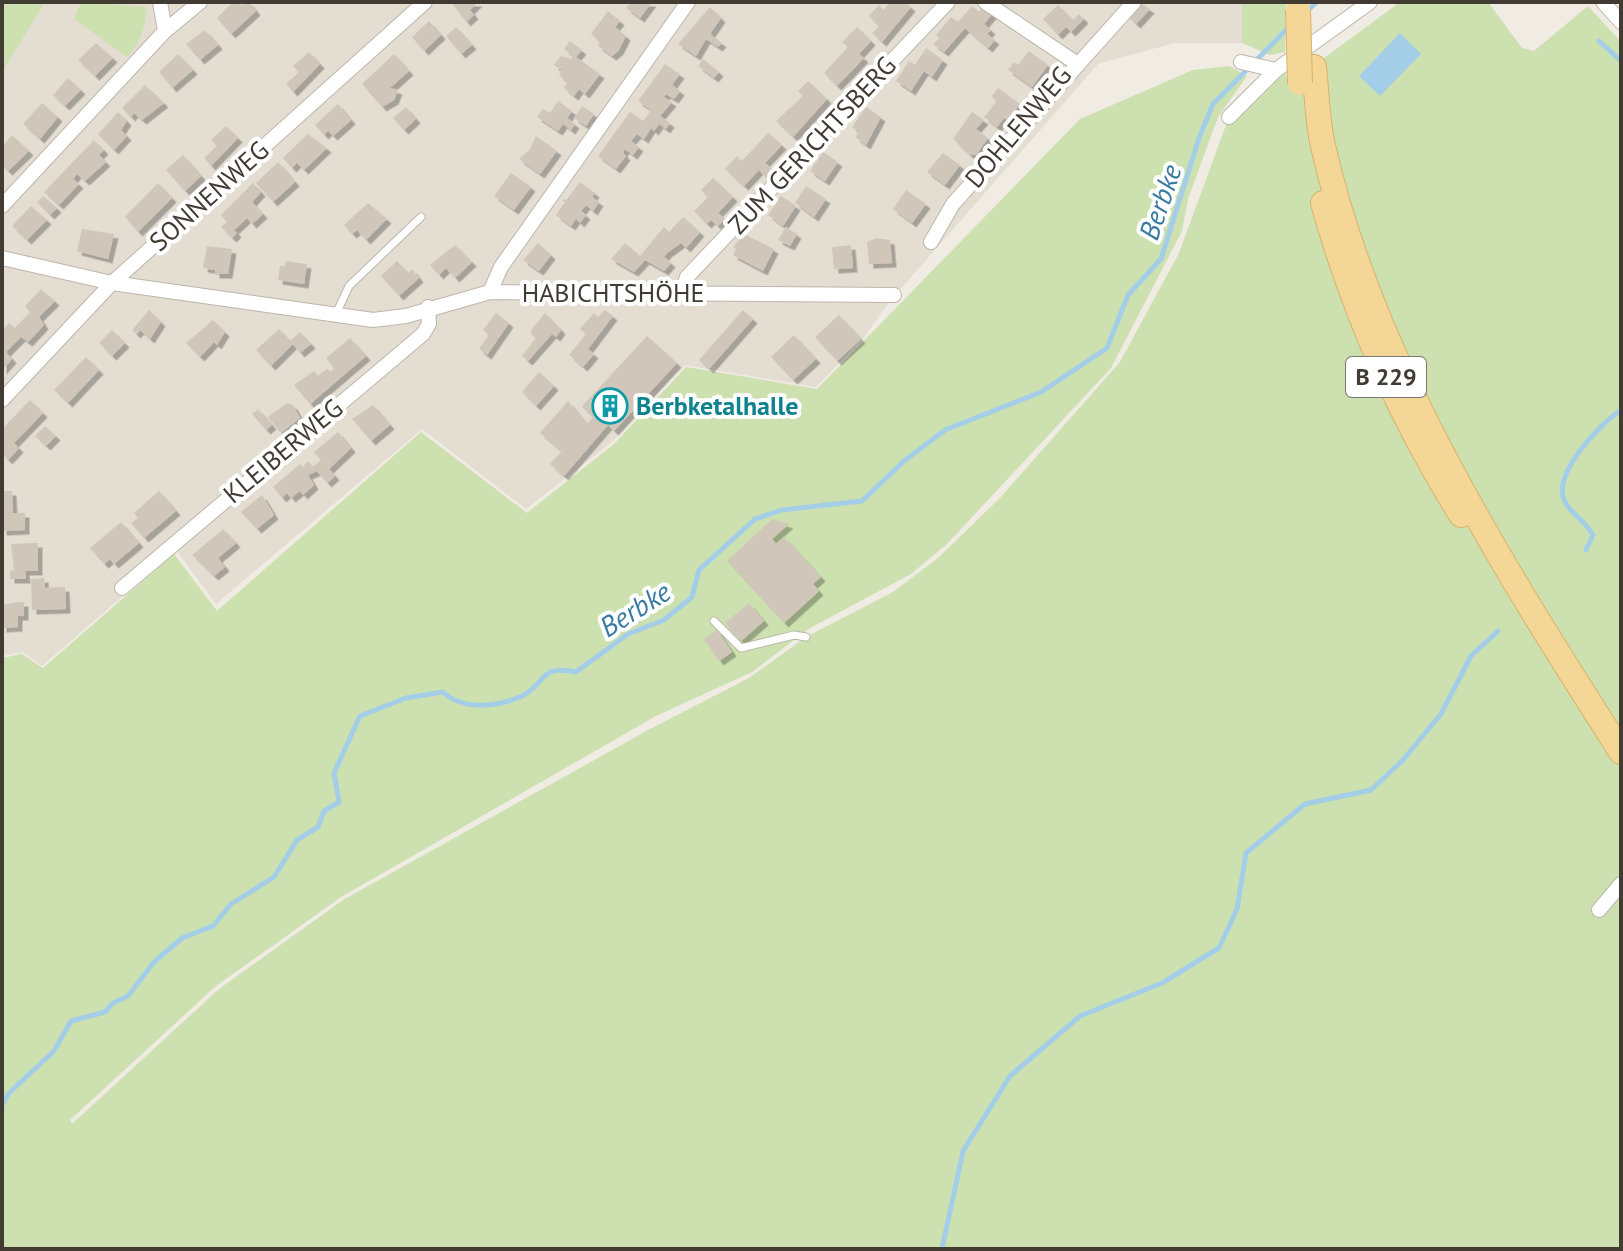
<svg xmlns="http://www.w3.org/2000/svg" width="1623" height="1251" font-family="'PT Sans',sans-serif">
<defs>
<filter id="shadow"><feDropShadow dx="4.5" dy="4.5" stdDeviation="0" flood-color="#0004"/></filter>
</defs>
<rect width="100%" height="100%" fill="#f0ebe3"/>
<path fill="#e3ddd2" d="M2 2H1242V43H1174L1098 64 890 301 865 336 816 387 685 365 612 442 526 509 422 429 216 604 176 550 42 666 23 652 2 656Z"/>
<path fill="#cce1af" d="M7 2H45L2 72V10Z
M81 2 147 7C145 28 141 42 127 57L74 19Z
M1242 2H1286L1285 52 1270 55 1242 43Z
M1400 2H1488L1522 48 1534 51 1588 6 1621 42V1249H2V658L22 654 43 668 174 554 217 611 421 432 527 513 614 444 686 367 817 389 1080 119 1193 70 1229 66 1247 76 1218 117 1188 199 1182 231 1111 368 947 544 911 574 810 628 752 672 656 716 341 897 216 986 70 1120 72 1124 219 989 343 900 650 729 749 678 806 637 893 592 938 558 1000 498 1120 362 1179 253 1229 117 1285 73 1289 84Z"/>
<path fill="#a4cee8" d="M1400 33 1421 54 1380 96 1359 76Z"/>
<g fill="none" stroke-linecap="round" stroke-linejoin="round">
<path stroke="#a4cee8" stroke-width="5" d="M1305 13 1317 2
M1599 41 1621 61
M1586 550 1593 535C1585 520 1571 514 1565 502 1551 474 1600 424 1621 410
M2 1105 8 1094 54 1051 71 1021 105 1012 113 1003 128 996 154 962 182 938 213 926 231 904 274 877 297 840 318 827 324 811 339 802 334 773 360 716 406 698 443 692C463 711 498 707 522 696 547 684 538 664 576 672L628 634 664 620 692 597 699 570 755 519 782 510 862 501 904 461 945 430 1041 392 1107 348 1128 295 1161 259 1199 138 1213 104 1291 25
M942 1249 963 1151 1010 1076 1080 1016 1162 983 1219 948 1237 909 1246 853 1305 804 1371 790 1402 761 1441 714 1471 656 1498 631"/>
</g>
<path fill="#d0c7ba" filter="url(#shadow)" d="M233 2 242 5 249 2 256 11 231 34 217 18Z
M451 2H478L470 10 474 15 466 22Z
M631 2H652L640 18 626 8Z
M890 2H905L911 7 882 42 872 33 879 26 869 16 879 5 883 10Z
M1139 2 1150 9 1136 24 1127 15Z
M1058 5 1073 20 1079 14 1084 19 1071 32 1066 27 1058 35 1043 19Z
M972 6 979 12 983 6 993 13 984 24 991 30 987 34 995 40 988 48 965 28 944 52 933 44 939 38 936 35 951 17 958 22Z
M710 7 721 18 710 34 722 43 718 47 706 39 696 56 678 44Z
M608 11 620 21 615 27 626 36 619 50 612 56 598 46 600 42 591 34Z
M429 21 441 35 424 51 412 37Z
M456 27 472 45 461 54 446 36Z
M857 27 871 41 859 54 864 58 837 86 824 73 848 47 842 42Z
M205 30 218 45 200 60 186 44Z
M570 41 582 50 576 57 600 74 585 94 579 89 574 96 564 88 568 82 559 75 562 70 554 65 561 56 571 59 573 56 564 49Z
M96 43 113 58 95 76 78 60Z
M926 48 943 60 932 77 924 71 911 91 896 81 909 61 915 65Z
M1029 51 1048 65 1032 87 1008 70 1014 62 1018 65Z
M309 52 320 64 293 92 286 84 299 72 293 66Z
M178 54 193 70 172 88 159 72Z
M394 54 409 71 390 88 398 90 394 100 382 107 362 84Z
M703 59 719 72 714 78 698 66Z
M665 64 680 74 672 85 680 91 674 99 666 94 664 97 672 102 660 116 670 123 666 129 659 124 654 131 651 128 644 139 637 134 631 141 639 147 633 155 625 149 623 153 626 156 616 169 598 156 630 112 643 121 647 116 651 110 638 101Z
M68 78 81 90 65 106 53 95Z
M808 81 827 99 793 137 776 121 803 96 798 91Z
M145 85 164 103 142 120 134 113 131 117 122 108Z
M998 88 1020 104 1008 120 1004 118 997 127 984 117 997 101 991 97Z
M558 101 572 111 567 118 575 124 571 130 563 124 558 131 537 117 543 109 550 113Z
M42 103 58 117 40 139 23 124Z
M338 104 351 120 333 136 328 131 324 135 315 125Z
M582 106 594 114 586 126 574 118Z
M406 107 416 119 404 130 393 118Z
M866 107 881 117 866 145 855 137 859 132 852 127Z
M118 112 127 121 121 130 127 136 114 150 98 134Z
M972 112 984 120 976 129 988 138 976 155 969 154 953 139Z
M226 126 238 138 211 166 204 158 217 146 211 140Z
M768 133 782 145 765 163 772 169 765 177 759 170 744 186 725 169 737 156 742 161Z
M308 134 327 148 304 170 297 163 292 168 283 158Z
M12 135 29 151 8 171 2 165V147Z
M536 136 557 151 540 174 519 159 530 149Z
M94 140 104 150 99 155 106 162 85 181 77 174 73 179 79 184 59 205 44 192Z
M823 152 838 162 825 181 810 171Z
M943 153 960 165 945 185 927 172Z
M183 155 201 176 185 191 166 170Z
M278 162 295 182 273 202 256 183Z
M511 173 531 187 514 210 494 196Z
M713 178 733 197 718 213 725 219 718 226 711 220 707 224 694 211 708 197 701 190Z
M580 182 595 193 592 197 599 202 593 211 586 205 581 211 586 215 580 223 576 219 571 226 556 215 565 202 562 200 567 199Z
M158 183 172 198 138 232 125 217Z
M253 183 261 192 252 202 263 214 252 224 247 218 234 230 237 233 232 238 221 227 227 222 221 215Z
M806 186 826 199 814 217 795 203Z
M906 190 926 204 912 223 893 209Z
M43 196 57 208 50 215 37 202Z
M781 196 796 206 783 226 768 215Z
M368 203 387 219 366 240 357 230 352 234 344 225Z
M31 206 47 220 27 240 12 226Z
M683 217 700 232 686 248 681 243 667 253 664 257 671 263 664 271 645 260 634 272 611 259 625 243 640 256 664 227 669 232Z
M786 227 797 234 790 246 778 240Z
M82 229 114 234 108 259 77 251Z
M744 234 774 249 763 271 733 255 736 249 733 247Z
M877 238 890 240 892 263 869 264 867 242Z
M538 243 551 255 539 271 523 260Z
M455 245 472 262 455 278 446 268 439 275 430 265Z
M851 245 853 268 834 269 832 247Z
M207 246 232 249 228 274H215V270L203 268Z
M286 261 307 264 304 284 278 280 280 266H285Z
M397 261 408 273 412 269 419 278 399 296 381 276Z
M41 289 55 301 39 317 44 325 28 342 21 337 6 352 12 359 2 370V330L9 323 15 328 30 312 25 306Z
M149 310 161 322 150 339 140 330 136 334 132 330Z
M605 310 613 316 588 349 594 354 583 367 569 355 586 334 580 329 594 313 598 317Z
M743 310 753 319 709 369 699 360Z
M496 313 509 323 487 355 479 349 489 335 483 330Z
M545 313 561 330 556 337 552 334 528 361 522 356 536 338 531 334 532 329Z
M839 315 861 339 837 361 815 337Z
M213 320 225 332 217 345 214 342 200 357 186 343Z
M279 329 290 341 300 332 311 344 300 353 293 344 271 366 256 350Z
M112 330 125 343 112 356 99 343Z
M794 335 816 359 793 380 771 357Z
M647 336 677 363 614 431 608 425 564 476 550 464 562 451 540 433 568 401 587 424 593 417 582 407 584 404Z
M350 338 366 356 310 404 294 385 314 371 318 376 327 369 330 372 334 368 326 358Z
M86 357 99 370 68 403 54 390Z
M539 372 554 386 536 406 522 392Z
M30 400 43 413 14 443 19 448 8 460 2 454V429Z
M287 403 293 405 300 418 281 433 268 417Z
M373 405 390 425 371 441 352 419Z
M258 409 272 425 266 430 252 414Z
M45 426 56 436 46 446 35 436Z
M338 432 351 448 329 469 335 476 327 483 317 471 308 475 314 485 303 495 300 491 291 498 287 493 282 498 273 487 300 464 305 470 303 466 308 461 313 467 321 460 314 452Z
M2 491H12L13 513H25V530L2 531Z
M159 491 176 511 144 538 131 523 138 518 134 513Z
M262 495 274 515 257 529 241 512Z
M772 519 789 524 772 539 776 544 784 537 821 577 813 584 819 591 784 623 727 561Z
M121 522 139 543 114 564 110 559 104 564 90 548Z
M223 529 236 543 218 558 225 567 214 576 192 555Z
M38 543V571H25L26 579H10V571L14 570 11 544Z
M44 578 45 588 65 587 66 609 32 610 31 579Z
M18 602H24V616H18V627L2 628V605Z
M749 603 764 621 741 641 725 623Z
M717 630 732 652 719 661 704 639Z"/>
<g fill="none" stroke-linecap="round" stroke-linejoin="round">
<defs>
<path id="service" d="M336 314 349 286 421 217
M714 621 741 648 794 635 806 637"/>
<path id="minor" d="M160 2 165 31
M985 2 1076 63
M1603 2 1621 22
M1241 62 1276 70
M1229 117 1276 70 1370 2
M2 206 165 31 200 2
M931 242 953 204 1134 2
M2 258 112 283 373 320 406 316 490 292 894 295
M490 292 501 267 688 2
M682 292 687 277 948 2
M2 400 112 283 425 2
M122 588 423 334 429 324 428 307
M1599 910 1621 884"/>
<path id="primary" d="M1314 67C1317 93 1317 120 1323 146 1372 362 1503 567 1621 752
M1323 203C1354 314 1400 417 1461 515"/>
</defs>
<use href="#service" stroke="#bdb6aa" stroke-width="9"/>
<use href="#minor" stroke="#bdb6aa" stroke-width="16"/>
<use href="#primary" stroke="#d7b369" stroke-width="26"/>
<use href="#service" stroke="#fff" stroke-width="7"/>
<use href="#minor" stroke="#fff" stroke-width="14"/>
<use href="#primary" stroke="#f4d797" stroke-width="24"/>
<defs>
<path id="primary-bridge" d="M1298 10 1300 83"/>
</defs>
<use href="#primary-bridge" stroke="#d7b369" stroke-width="26" stroke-linecap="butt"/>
<use href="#primary-bridge" stroke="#f4d797" stroke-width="24"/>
</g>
<defs>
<symbol id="building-ring" viewBox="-11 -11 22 22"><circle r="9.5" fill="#fff" stroke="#0f9aa8" stroke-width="1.5"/><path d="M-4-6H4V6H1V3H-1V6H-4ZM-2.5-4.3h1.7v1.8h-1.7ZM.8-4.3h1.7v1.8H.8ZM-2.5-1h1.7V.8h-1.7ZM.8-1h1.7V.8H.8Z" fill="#0f9aa8"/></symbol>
</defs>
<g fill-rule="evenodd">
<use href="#building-ring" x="590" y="386" width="40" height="40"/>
</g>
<g text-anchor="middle" stroke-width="8" stroke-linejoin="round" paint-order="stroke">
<rect fill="#fff" stroke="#7a7671" stroke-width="2" x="1346" y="357" width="80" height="40" rx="6"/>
<g font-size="24" font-weight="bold" fill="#413b34">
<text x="1386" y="385">B 229</text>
</g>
<g font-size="26" fill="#413b34" stroke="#fff">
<text transform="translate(1018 127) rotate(-50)" y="9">DOHLENWEG</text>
<text transform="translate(812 145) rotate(-47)" y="9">ZUM GERICHTSBERG</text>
<text transform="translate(209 196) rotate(-42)" y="9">SONNENWEG</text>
<text x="613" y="302">HABICHTSHÖHE</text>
<text transform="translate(283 451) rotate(-40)" y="9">KLEIBERWEG</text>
</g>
<g font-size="26" font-weight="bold" fill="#0d838f" stroke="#fff" text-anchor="start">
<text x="636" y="415">Berbketalhalle</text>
</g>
<g font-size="28" font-style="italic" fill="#3879a2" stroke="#fff">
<text transform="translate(1160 202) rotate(-71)" y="10">Berbke</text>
<text transform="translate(635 609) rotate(-32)" y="10">Berbke</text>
</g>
</g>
<rect width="1623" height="1251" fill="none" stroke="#413b34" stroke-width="8"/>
</svg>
